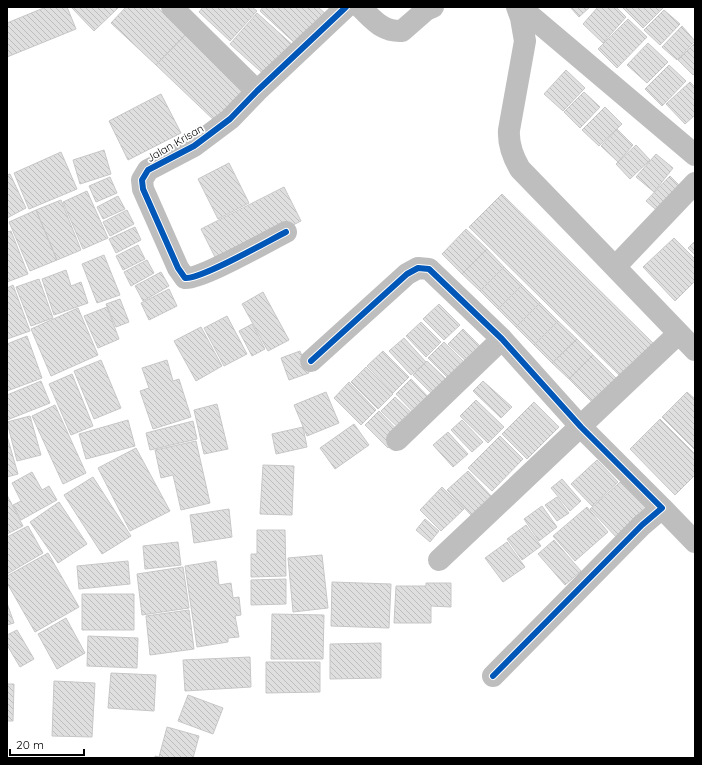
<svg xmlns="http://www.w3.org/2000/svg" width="702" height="765" font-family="Quicksand,sans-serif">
<defs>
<pattern id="building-back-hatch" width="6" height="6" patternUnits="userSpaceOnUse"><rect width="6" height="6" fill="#dfdfdf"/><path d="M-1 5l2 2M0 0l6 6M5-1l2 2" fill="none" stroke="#bebebe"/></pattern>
</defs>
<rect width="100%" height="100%" fill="#fff"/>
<path fill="url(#building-back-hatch)" stroke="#c7c7c7" d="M46 7H67L76 29 7 57V23Z
M71 7H119L94 31Z
M126 7H157L186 34 156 65 111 23Z
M203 7H252L257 11 230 41 199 12Z
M263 7H318L328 16 299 47 260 11Z
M570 7H590L579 17Z
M598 7H616L626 17 603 43 583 24Z
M622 7H664L643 28Z
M664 10 680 24 660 45 644 30Z
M257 13 295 47 268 78 230 44Z
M628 19 647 37 617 68 598 49Z
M682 26 695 41 677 60 662 47Z
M186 34 248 92 218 124 156 65Z
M648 43 668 62 647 83 627 65Z
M695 43V73L693 75 678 60Z
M669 65 686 81 662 106 645 89Z
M566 70 585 88 563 111 544 94Z
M690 82 695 87V115L685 124 666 104Z
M584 92 600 107 580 128 564 112Z
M161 94 181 133 128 160 109 121Z
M605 107 622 124 599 146 582 130Z
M617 129 633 145 618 162 601 146Z
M636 145 650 160 630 179 616 164Z
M104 150 111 174 80 184 73 160Z
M61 152 77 189 29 209 14 173Z
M656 154 673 168 654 192 636 177Z
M229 163 249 203 218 219 198 179Z
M10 174 26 208 7 218V175Z
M670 176 685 191 662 215 646 201Z
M110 177 117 193 96 202 89 186Z
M284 187 301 221 218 263 201 229Z
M87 191 108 238 83 249 63 202Z
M502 194 657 347 624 380 469 227Z
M118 196 125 209 103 219 97 207Z
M61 200 81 250 57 260 36 210Z
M36 210 57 260 30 271 9 222Z
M127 210 134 224 110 236 103 222Z
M135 227 141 240 116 253 109 239Z
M466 229 487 249 462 274 442 254Z
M11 231 28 274 7 282V232Z
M674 238 695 259V281L675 301 643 267Z
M695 241V255L688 248Z
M138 245 145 259 123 270 116 256Z
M487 249 504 267 480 291 462 274Z
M104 255 120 295 97 303 82 264Z
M147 260 154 273 131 286 124 272Z
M504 267 522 285 498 309 480 291Z
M66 270 71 286 81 282 88 303 54 315 42 279Z
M161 272 169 286 143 301 135 286Z
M39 279 53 318 31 326 16 287Z
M13 285 30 331 7 339V288Z
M522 285 540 303 516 327 498 309Z
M169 289 177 306 149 320 141 303Z
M263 292 289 340 268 351 242 304Z
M120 299 129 322 116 327 106 304Z
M540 303 558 321 534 345 516 327Z
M439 304 460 325 444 340 423 319Z
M107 307 119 339 98 348 84 316Z
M78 308 98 355 51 376 31 329Z
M227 316 247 354 224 366 204 328Z
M558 321 577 339 552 363 534 345Z
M421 322 441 342 426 357 406 336Z
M252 324 265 349 252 356 239 331Z
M201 327 222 366 196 381 174 341Z
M463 329 483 349 469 364 448 344Z
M27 336 42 378 7 391V344Z
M404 338 426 362 411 375 389 351Z
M577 339 593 355 569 379 552 363Z
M444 342 469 367 453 383 428 358Z
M300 351 309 373 289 380 281 358Z
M383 351 409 377 393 393 367 366Z
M593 355 616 378 592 402 569 379Z
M101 360 121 408 94 419 74 371Z
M167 360 173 381 179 379 191 417 153 429 140 391 149 388 142 368Z
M427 361 452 385 438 400 413 375Z
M366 367 393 394 378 409 351 382Z
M72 374 93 426 71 435 49 384Z
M411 379 433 402 418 417 396 394Z
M41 381 50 403 7 420V395Z
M483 381 512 407 501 418 473 391Z
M349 382 376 410 361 425 334 398Z
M326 392 339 423 307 436 294 405Z
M687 392 695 399V450L662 417Z
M395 397 418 419 404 433 381 411Z
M476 400 504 427 488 443 460 416Z
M534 402 559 427 527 459 502 434Z
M217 404 228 449 204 454 194 410Z
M55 405 86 473 63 484 32 416Z
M379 411 402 435 388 448 365 425Z
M30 416 41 455 17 461 7 422Z
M660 419 695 454V475L675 495 630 449Z
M128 420 135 446 86 459 79 434Z
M462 420 483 442 472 452 451 430Z
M193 421 197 439 150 450 146 433Z
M354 424 369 445 335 469 320 448Z
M303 427 307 447 276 454 272 434Z
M448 432 468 454 453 467 433 445Z
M7 436 18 474 7 477Z
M500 436 523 459 492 491 468 468Z
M196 441 210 503 181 510 173 475 161 478 155 450Z
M136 448 170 511 130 531 98 468Z
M597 460 618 482 592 506 571 484Z
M263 465 294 466 292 515 260 514Z
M468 471 492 497 472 516 447 490Z
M32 472 42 490 49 486 57 500 21 520 13 505 21 501 12 483Z
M627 476 655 506 618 539 590 509Z
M93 477 131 536 102 554 64 495Z
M562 479 581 501 570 511 551 488Z
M442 487 464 509 441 531 420 510Z
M7 495 23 526 7 534Z
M557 497 569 513 557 521 545 505Z
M59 502 87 544 58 563 30 522Z
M542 506 557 527 539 541 524 519Z
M587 507 608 532 575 561 553 536Z
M229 509 232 537 194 543 190 515Z
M425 519 439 531 430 542 416 530Z
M526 525 541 546 522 560 507 539Z
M28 526 43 553 7 574V537Z
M257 530H285L286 576 251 577V554H257Z
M554 540 581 571 565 585 538 554Z
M178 542 181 565 145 569 143 546Z
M507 542 525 567 503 582 485 558Z
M48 553 79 607 35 632 7 583V576Z
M322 555 328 608 293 612 288 558Z
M128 561 130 584 79 589 77 566Z
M216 561 219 585 231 583 233 598 239 597 241 615 235 616 239 637 228 638V642L197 647 185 566Z
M183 567 189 608 142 615 137 574Z
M286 579V604L251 605V580Z
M332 582 391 584 389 628 331 626Z
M426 583H451V607L431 606V623H394L396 586H426Z
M82 594H134V630H82Z
M7 603 14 623 7 625Z
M189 610 194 649 150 655 146 616Z
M272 614 324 615 323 659H271Z
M66 618 85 653 57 669 38 634Z
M17 630 34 659 20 667 7 645V635Z
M88 636 138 638 137 668 87 666Z
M381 643V678L330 679V644Z
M250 657 251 687 185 691 183 660Z
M266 662H320V692L266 693Z
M111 673 156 675 154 711 108 708Z
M54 681 95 683 92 737 52 736Z
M7 684H14L13 721H7Z
M188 695 223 708 213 734 178 721Z
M167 727 199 736 193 758H155V756L159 757Z"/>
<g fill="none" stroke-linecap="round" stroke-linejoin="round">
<path stroke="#bebebe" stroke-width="22" d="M172 7 257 91
M360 7C374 20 382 32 402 31L426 10 433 7
M517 7 521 18 525 41 509 130C508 144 513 157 520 169L615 267
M520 7 695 155
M695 183 615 267 695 350
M286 232C268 241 200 280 185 278L178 268 143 189 142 180 148 170 194 146 230 119 257 91 346 7
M311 361 407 274 418 268 429 269 502 339 581 427 662 508 642 525 493 676
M397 440 502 339
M662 508 695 542
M439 560 678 334"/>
<defs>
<path id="cycleway" d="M286 232C268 241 200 280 185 278L178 268 143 189 142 180 148 170 194 146 230 119 257 91 346 7
M311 361 407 274 418 268 429 269 502 339 581 427 662 508 642 525 493 676"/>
</defs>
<use href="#cycleway" stroke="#fff" stroke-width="8"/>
<use href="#cycleway" stroke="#0057b8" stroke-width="6"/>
</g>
<g text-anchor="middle" stroke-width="3.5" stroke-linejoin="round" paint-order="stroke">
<g font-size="11" fill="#000" stroke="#fff">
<text transform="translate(175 143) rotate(-30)" y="4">Jalan Krisan</text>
</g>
</g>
<rect width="702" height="765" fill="none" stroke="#000000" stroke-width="16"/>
<path d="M10 749v6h74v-6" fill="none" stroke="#000000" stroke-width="2"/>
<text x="16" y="749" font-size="12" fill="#000000" stroke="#ffffff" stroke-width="3" paint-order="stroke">20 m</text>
</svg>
